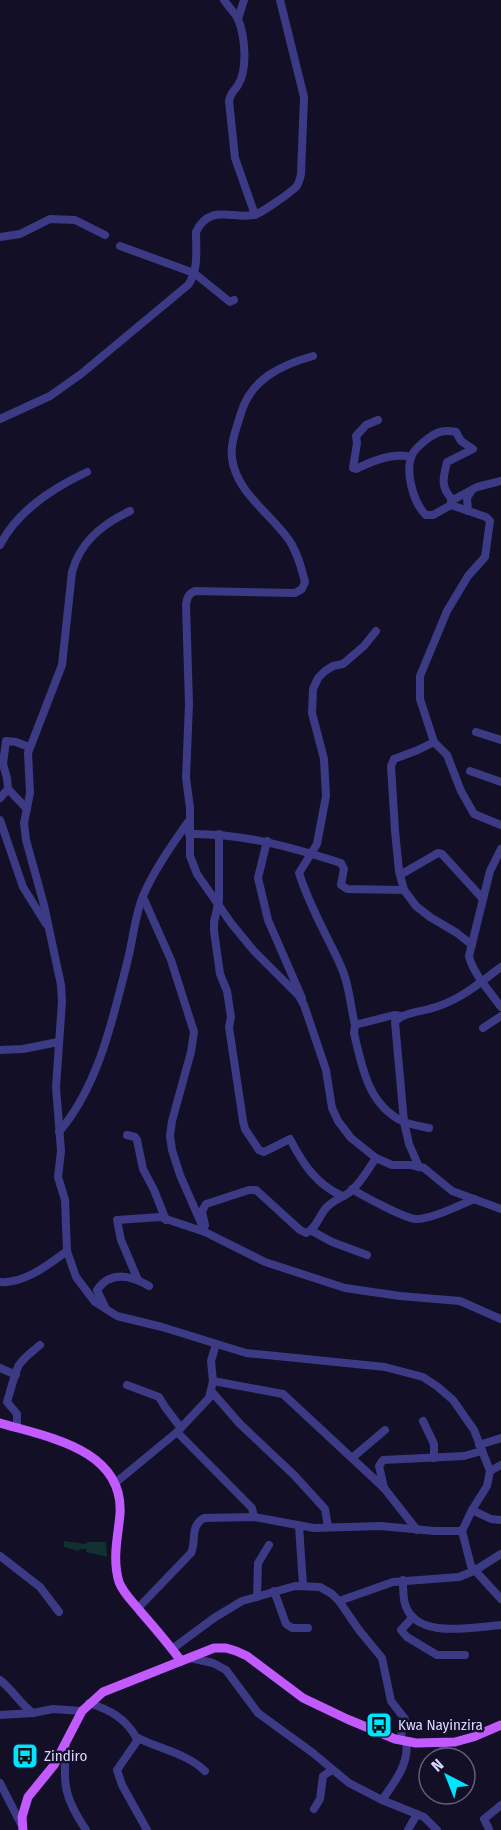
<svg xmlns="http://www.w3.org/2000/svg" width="501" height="1830" viewBox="0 0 501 1830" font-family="'Fira Sans Condensed',sans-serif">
<rect width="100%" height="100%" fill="#130f26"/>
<polygon fill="#12302f" points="64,1541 86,1544 87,1542 106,1542 107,1557 86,1552 86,1549 80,1549 78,1551 64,1547"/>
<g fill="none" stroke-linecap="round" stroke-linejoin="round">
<g stroke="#3d3a85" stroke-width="8">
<path d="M224 0C228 6 235 13 238 19 245 36 248 69 238 85 234 92 231 91 229 101L235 158 255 215"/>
<polyline points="238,19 244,0"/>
<polyline points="0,237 20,234 50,219 75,220 105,235"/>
<polyline points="120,246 194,273 230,302 234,300"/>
<path d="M313 356C281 365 251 379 241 413 237 427 230 443 232 458 236 491 267 511 286 536 296 548 301 566 305 582L302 589 295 593 195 591C188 594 187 598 186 605L189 704 186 778 190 808V856L197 874 231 923 254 951 299 996 304 1005 326 1070 332 1108 338 1121 351 1138 376 1158 392 1165H411L424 1168 452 1191 501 1209"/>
<path d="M0 419 50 396 81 374 188 285C199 270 196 250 196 232 209 204 231 219 254 215 260 214 290 193 296 187 299 183 300 179 301 174L304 97 280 0"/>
<path d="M378 420 366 425 356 436 357 443 353 468 356 469C372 461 393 452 411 457"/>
<path d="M451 505 433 515H426C413 503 404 469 413 453 416 448 421 444 426 440 436 432 444 429 456 432L461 441 473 449 447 462C443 478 440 488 453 500"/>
<path d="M130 511C102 524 80 542 72 572L62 665 28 753 30 793 24 823 26 840 44 905 61 985 62 1001 56 1087 61 1151 58 1177 65 1200 67 1251 76 1277 95 1302 117 1316 162 1327 246 1353 385 1367 423 1377 438 1387 453 1400 474 1430 490 1471 487 1486 472 1510 462 1531 471 1566 501 1599"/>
<polyline points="468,511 467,498 472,490"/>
<path d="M0 545C18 510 53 488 87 472"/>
<polyline points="476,732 501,740"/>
<polyline points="434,742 447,755 461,791 474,814 501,825"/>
<polyline points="470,771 501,782"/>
<polyline points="0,798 8,789"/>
<polyline points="27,809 8,789 7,778 3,764 6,741 16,742 29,747"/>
<polyline points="0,820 23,887 46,924"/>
<path d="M189 834C242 833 291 847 341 863L344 869 341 885 347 889 404 890"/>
<path d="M219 834V900L214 922V931L220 974 227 991 231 1017 229 1027 243 1121 245 1129 259 1150 264 1152 290 1139C303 1164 316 1184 342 1196"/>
<polyline points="267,841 258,878 268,920 302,998"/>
<path d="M501 849 490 871 469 956C472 972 491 993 501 1007"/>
<polyline points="400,875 438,853 442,854 483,899"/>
<polyline points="143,897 171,960 194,1032 191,1052 172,1121 170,1136 172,1150 180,1175 205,1232"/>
<polyline points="472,945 457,933 430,917 416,906 404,890 399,871 395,831 391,766 394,759 418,750 434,742 420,699 420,676 447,611 468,576 485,557 490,521 486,517 451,505 451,501 477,487 501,481"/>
<path d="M402 1016 394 1015 355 1025 354 1033C362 1067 368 1104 402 1121 410 1125 421 1126 429 1128"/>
<path d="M355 1025C350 1004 349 982 339 962 325 932 309 905 299 873L317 844 326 796 324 759 312 713 313 689 318 678 325 671 333 666 343 664 364 646 376 631"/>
<polyline points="483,1028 501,1016"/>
<polyline points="0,1050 23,1049 58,1042"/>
<path d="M59 1132C99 1085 113 1018 128 959 133 939 135 915 143 896 154 870 172 845 188 822"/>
<polyline points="127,1135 135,1137 137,1140 143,1169 154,1190 166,1220"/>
<path d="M419 1167 409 1144 404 1122 395 1022C403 1013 418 1012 429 1009 458 1002 478 984 501 967"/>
<path d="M352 1189C363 1196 406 1219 416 1219 430 1220 461 1205 474 1199"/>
<path d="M205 1225 202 1211 206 1204 249 1190H256L300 1230 306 1233C316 1229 319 1216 326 1208 333 1200 342 1198 350 1192 361 1183 368 1169 376 1158"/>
<polyline points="312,1231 332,1242 367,1255"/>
<polyline points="138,1280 121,1240 117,1220 160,1217 205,1232 265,1262 345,1288 400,1296 460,1301 501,1319"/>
<path d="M0 1282C24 1284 48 1265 67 1251"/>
<path d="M105 1307 97 1290C111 1270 132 1276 149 1286"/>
<polyline points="0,1368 16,1375"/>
<polyline points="213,1381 283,1394 384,1488 417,1530"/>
<polyline points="127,1385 159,1397 165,1407 181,1428"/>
<polyline points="212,1392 240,1424 294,1475 325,1509 328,1527"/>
<polyline points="423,1421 434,1444 434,1458"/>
<path d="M17 1428V1414L7 1402C9 1396 16 1369 19 1365 24 1357 33 1351 40 1345"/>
<polyline points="177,1432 252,1508 254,1517"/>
<polyline points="479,1445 501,1438"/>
<polyline points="352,1458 385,1430"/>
<polyline points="490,1471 501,1465"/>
<polyline points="114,1484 177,1432 209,1398 213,1381 211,1361 216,1344"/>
<polyline points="384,1488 379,1466 383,1460 464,1456 482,1451"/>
<polyline points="472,1510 491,1519 501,1520"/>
<polyline points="299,1526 303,1585"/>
<polyline points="0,1556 40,1587 59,1612"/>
<path d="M403 1580C403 1588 403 1597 405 1604 415 1640 473 1627 501 1625"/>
<polyline points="274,1591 286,1624 292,1628 308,1628"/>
<polyline points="257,1597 258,1563 269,1545"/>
<polyline points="339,1601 393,1582 459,1577 474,1571 501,1554"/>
<path d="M138 1608 191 1553C197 1540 189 1527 204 1518L254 1517 314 1528 380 1526 435 1531H462"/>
<polyline points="413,1617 401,1630 407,1637 437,1655 465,1655"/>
<polyline points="172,1649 214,1618 242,1601 295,1586 320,1587 332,1594 339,1601 359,1630 382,1658 391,1701 405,1719 400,1740"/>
<polyline points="190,1658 213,1663 226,1670 258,1713 313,1753 349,1783 382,1800 424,1817 437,1830"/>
<path d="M0 1680C13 1690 20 1704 33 1713"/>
<path d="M89 1703C110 1710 125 1718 136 1737L137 1741 117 1770 122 1785 147 1830"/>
<polyline points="0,1715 33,1713 53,1709 82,1711"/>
<path d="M136 1737C159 1749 186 1753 205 1771"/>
<path d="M66 1743C64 1784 62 1794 86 1830"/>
<polyline points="441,1743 446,1751 458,1758"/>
<polyline points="0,1783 21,1824"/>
<path d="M382 1800C394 1783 410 1763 406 1741"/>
<polyline points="314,1809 320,1799 323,1776 332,1770"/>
<polyline points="489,1829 484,1819 501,1805"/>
<polyline points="408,1830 417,1814"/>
</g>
<g stroke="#c25bff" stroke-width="9">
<path d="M0 1423C47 1437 124 1449 120 1514 118 1537 112 1558 119 1582 123 1593 133 1602 140 1611 154 1627 168 1643 181 1661"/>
<polyline points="23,1830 22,1817 28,1797 54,1765 82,1711 103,1692 214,1648 226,1648 236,1651 247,1656 303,1698 347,1719 395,1739 416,1743 455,1742 473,1737 501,1725"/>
</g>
</g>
<defs>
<g id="bus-square" transform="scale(1.35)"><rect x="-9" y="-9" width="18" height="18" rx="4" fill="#00e5ff" stroke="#130f26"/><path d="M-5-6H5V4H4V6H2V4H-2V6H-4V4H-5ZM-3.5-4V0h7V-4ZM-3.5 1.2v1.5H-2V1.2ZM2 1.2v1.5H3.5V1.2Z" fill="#111"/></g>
</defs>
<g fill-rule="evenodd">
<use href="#bus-square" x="379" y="1725"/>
<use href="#bus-square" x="25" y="1756"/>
</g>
<g text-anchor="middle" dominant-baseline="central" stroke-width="5" stroke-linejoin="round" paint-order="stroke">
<g font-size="15" fill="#d9d4ff" stroke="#130f26" text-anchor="start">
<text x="398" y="1725">Kwa Nayinzira</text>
<text x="44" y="1756">Zindiro</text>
</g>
</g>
<g transform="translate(447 1776) rotate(318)"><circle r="28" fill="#130f26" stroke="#625e7d" stroke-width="1.5"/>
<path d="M0-4.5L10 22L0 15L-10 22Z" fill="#00e5ff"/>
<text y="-9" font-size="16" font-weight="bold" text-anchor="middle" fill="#d9d4ff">N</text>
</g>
</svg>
